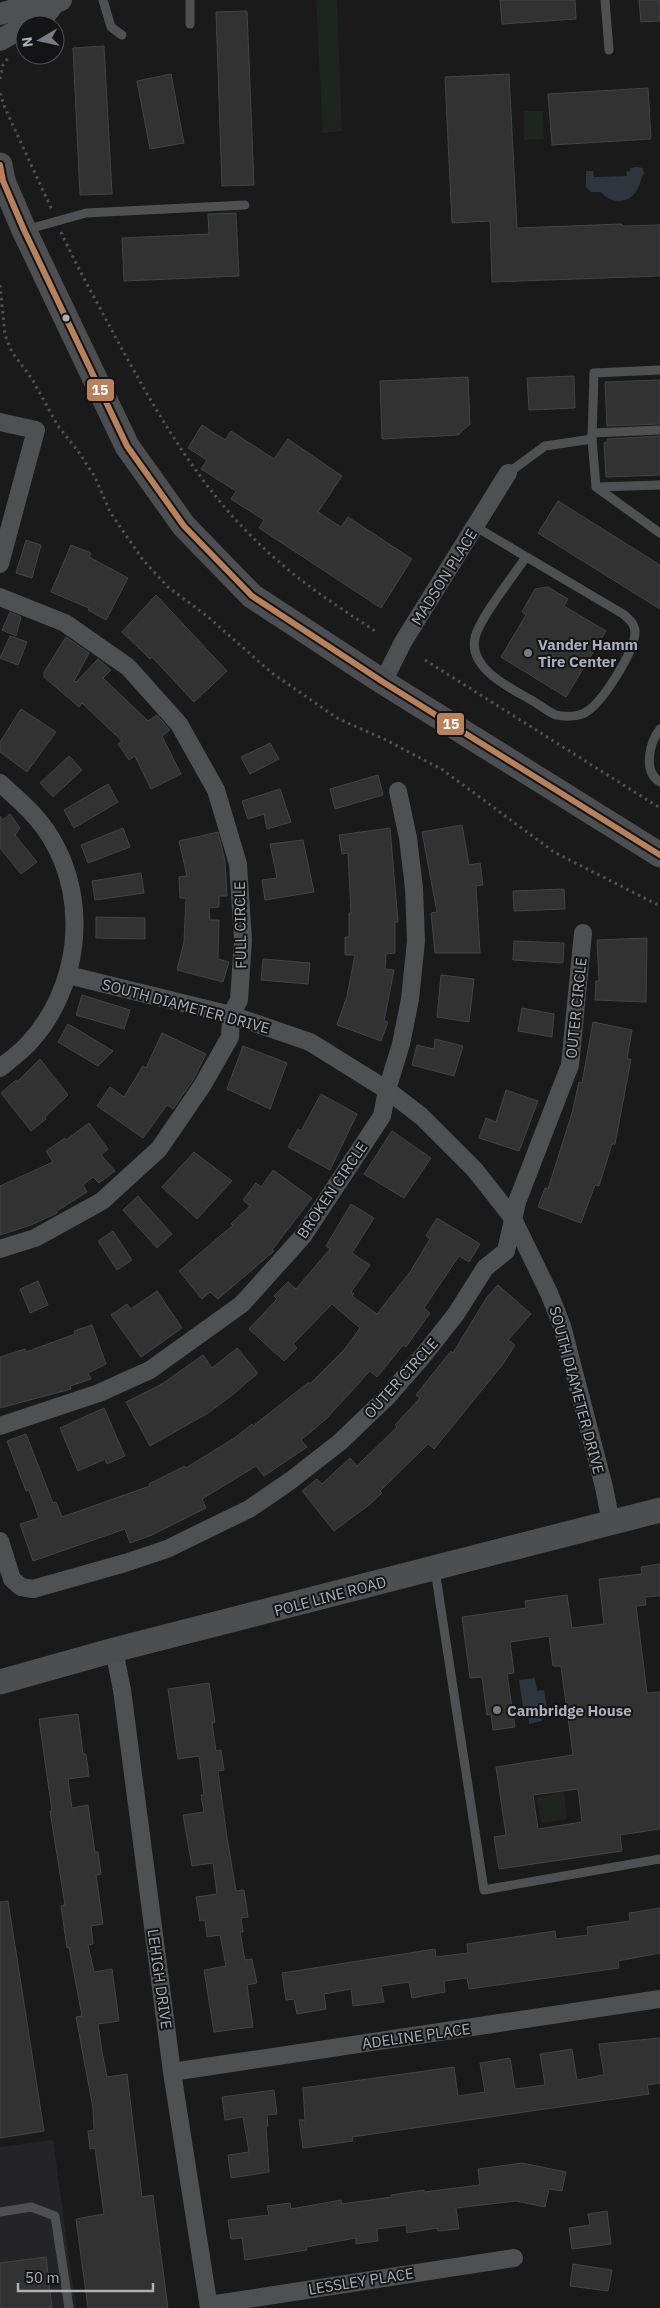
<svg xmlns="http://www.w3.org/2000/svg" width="660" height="2308" viewBox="0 0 660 2308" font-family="'IBM Plex Sans',sans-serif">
<rect width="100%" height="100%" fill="#1a1a1b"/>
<polygon fill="#242427" points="53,2140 76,2308 0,2308 0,2147"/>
<g fill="#1e251f">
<polygon points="316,0 337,0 342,131 323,133"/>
<polygon points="524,111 543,111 544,139 524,140"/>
<polygon points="564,1791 567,1819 541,1823 537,1798"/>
</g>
<g fill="#2d353d">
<path d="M637 167 643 168 644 174C640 179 641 183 638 188 630 204 612 205 601 192H591L586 187V171H593L594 177 627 176 626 172 630 171V168Z"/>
<polygon points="535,1678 537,1691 544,1690 548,1714 541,1715 542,1721 529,1724 528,1714 524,1714 519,1680"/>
</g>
<g fill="#323233" stroke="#434447" fill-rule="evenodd">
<polygon points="500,0 575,0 576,19 502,24"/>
<polygon points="639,0 660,0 660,21 641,22"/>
<polygon points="247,11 254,185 222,186 216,12"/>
<polygon points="104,46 112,194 80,195 73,48"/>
<polygon points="171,74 184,143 150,149 137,81"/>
<polygon points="509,74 517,228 622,224 623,226 660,225 660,276 492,282 490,221 452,223 445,77"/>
<polygon points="648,88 651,139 552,145 548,94"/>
<polygon points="236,213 239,276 124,281 122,238 209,234 208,214"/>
<polygon points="574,376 575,408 529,410 527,378"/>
<polygon points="468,377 470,424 458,435 382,439 380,381"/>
<polygon points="660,380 660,424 607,426 605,382"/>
<polygon points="202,425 225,440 231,431 274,459 288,439 342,476 318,512 341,527 348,517 412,559 381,608 259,528 264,520 231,499 236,491 201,469 207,460 188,448"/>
<polygon points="660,436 660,475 606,477 604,443 607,442 607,439"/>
<polygon points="558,501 660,565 660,609 538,533"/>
<polygon points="26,540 41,545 32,578 16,573"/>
<polygon points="71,545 91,553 89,557 128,578 106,620 88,610 89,608 51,592"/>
<polygon points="548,587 568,599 564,606 606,631 566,697 501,657 526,615 522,612 535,589"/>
<polygon points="156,595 227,671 194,702 152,657 150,659 122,632"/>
<polygon points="10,612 21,617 16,636 2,630"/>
<polygon points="10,636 27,642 18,665 0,658"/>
<polygon points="66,637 89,653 74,681 76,682 98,659 111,670 103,678 148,721 157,715 170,730 162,736 181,774 151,789 135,756 129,760 118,744 122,741 82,703 79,707 44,677 44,672"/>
<polygon points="21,709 56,732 27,772 0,752 0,742"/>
<polygon points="270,743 279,759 250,774 241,757"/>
<polygon points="69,756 82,770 53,797 40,783"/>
<polygon points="378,775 383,795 335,809 330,789"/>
<polygon points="108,784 118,802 74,828 64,810"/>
<polygon points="280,789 291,822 267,829 264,814 248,819 242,801"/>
<polygon points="10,814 20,828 15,835 37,862 21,874 0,848 0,816 3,820"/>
<polygon points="462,825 469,865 480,863 483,885 476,886 480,953 435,953 431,913 437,912 422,832"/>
<polygon points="123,828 130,847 88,863 81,845"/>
<polygon points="390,828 398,922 395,922 395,953 386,954 385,969 394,970 384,1021 388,1022 381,1041 337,1025 347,996 355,955 345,955 345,937 349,937 349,913 351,913 348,853 342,854 339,835"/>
<polygon points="218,832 225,861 227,896 219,896 219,907 209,908 210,920 219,920 218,959 229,962 223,982 177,970 184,942 186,898 180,898 179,877 187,876 179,841"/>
<polygon points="303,840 314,892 265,900 262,880 277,878 270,844"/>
<polygon points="141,873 144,893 95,900 92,881"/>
<polygon points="564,889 565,909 514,911 513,891"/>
<polygon points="96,917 145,918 145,939 96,938"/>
<polygon points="647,938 646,1002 595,1000 596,981 599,981 597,940"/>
<polygon points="514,941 564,943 563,963 513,960"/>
<polygon points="263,959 310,963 308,984 261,980"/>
<polygon points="441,975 474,979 469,1022 437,1017"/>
<polygon points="82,995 130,1010 124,1029 76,1015"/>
<polygon points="522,1008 554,1014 552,1037 518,1031"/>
<polygon points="593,1022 632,1030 627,1059 631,1059 615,1144 612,1144 599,1186 595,1185 581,1223 538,1207 545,1188 548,1189 572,1113 579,1082 582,1083"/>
<polygon points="68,1024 80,1031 113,1051 98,1066 58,1042"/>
<polygon points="162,1033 206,1054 193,1080 173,1109 167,1105 143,1138 97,1106 110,1087 124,1097 143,1066 146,1068"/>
<polygon points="435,1039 463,1046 454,1076 412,1065 417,1045 434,1049"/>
<polygon points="243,1046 287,1063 270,1109 227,1089"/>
<polygon points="40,1059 68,1095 45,1117 46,1119 31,1131 1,1093 16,1080 17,1082"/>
<polygon points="506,1090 538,1101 519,1151 479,1138 486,1118 496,1122"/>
<polygon points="321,1094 357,1114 330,1170 288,1147 298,1129 301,1131"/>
<polygon points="89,1123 108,1149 101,1155 115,1171 99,1183 93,1177 83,1185 87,1192 57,1211 57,1213 31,1225 0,1235 0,1186 53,1162 46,1151 65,1138 66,1140"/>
<polygon points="392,1131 431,1158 404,1198 364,1174"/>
<polygon points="194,1152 232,1181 197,1219 162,1187"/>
<polygon points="273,1170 312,1198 272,1250 274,1251 218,1299 210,1292 202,1299 179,1271 233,1225 231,1224 250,1206 243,1200 256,1183 261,1187"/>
<polygon points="138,1196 172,1234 157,1248 123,1210"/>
<polygon points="351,1204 374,1218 352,1253 370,1265 351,1292 354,1294 352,1296 377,1314 410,1272 430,1239 426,1236 437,1218 480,1244 469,1262 459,1256 424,1308 430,1313 406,1347 403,1345 377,1377 370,1371 326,1419 301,1440 307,1447 264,1476 256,1466 202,1499 206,1508 152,1535 130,1543 125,1529 33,1561 20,1524 39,1518 29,1490 26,1491 7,1441 26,1434 53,1503 56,1502 62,1517 150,1486 149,1484 185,1466 186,1468 236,1437 252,1424 253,1426 309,1382 310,1384 344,1350 360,1328 332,1304 293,1344 297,1348 284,1361 249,1329 277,1299 274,1296 288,1282 296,1289 330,1249 326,1246"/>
<polygon points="113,1231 132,1260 117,1270 98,1241"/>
<polygon points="38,1281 48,1305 30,1313 20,1289"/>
<polygon points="498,1285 531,1314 508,1340 515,1345 503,1364 434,1449 428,1444 380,1491 382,1493 369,1505 334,1531 302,1491 317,1479 322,1484 350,1458 357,1466 397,1427 395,1425 420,1398 416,1395 451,1351 453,1353 487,1297"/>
<polygon points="157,1291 182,1328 141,1357 111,1315 127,1304 131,1309"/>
<polygon points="92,1325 106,1364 88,1373 91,1379 70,1386 71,1389 0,1408 0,1357 25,1349 26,1352 75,1334 74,1331"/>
<polygon points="237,1348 258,1373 231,1396 208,1413 150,1446 126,1402 162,1384 203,1355 212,1368"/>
<polygon points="104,1408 125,1456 107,1464 105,1459 78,1471 60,1428"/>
<path d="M660 1564V1596L645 1597 646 1605 636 1606 647 1693 660 1692V1829L620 1835 622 1851 499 1869 494 1837 506 1835 496 1767 573 1755 561 1666H553L549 1636 510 1642 514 1673 507 1674 515 1727 493 1730 491 1714 487 1715 482 1677 470 1678 462 1617 526 1608 525 1601 567 1595 572 1628 604 1624 599 1579 642 1574 641 1567ZM578 1789 582 1822 538 1829 533 1795Z"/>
<polygon points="209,1683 215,1722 212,1723 216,1751 221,1750 224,1770 218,1771 227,1838 236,1891 244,1890 248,1917 241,1918 243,1932 240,1932 245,1960 252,1959 257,1983 247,1985 253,2027 214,2032 204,1970 226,1966 220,1935 207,1937 205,1920 200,1921 196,1897 217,1894 213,1863 192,1866 183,1815 204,1812 201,1795 204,1795 199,1756 178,1759 168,1689"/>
<polygon points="78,1714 83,1754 86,1754 89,1776 68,1779 72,1808 88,1805 95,1852 98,1852 101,1874 96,1875 103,1924 91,1926 93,1944 88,1945 94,1972 112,1969 119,2021 98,2024 102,2052 107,2077 127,2074 142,2197 153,2195 168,2308 88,2308 76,2219 104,2214 95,2148 90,2149 88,2131 94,2130 93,2108 76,2017 82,2016 69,1947 67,1948 61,1906 65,1905 50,1811 52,1811 39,1719"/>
<polygon points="8,1901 44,2131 0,2138 0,1902"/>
<polygon points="660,1908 660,1953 618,1961 619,1968 469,1989 467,1978 444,1981 445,1992 412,1998 409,1982 381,1986 384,2002 353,2006 351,1989 324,1994 326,2009 297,2014 294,1999 286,2000 282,1973 435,1949 436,1957 468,1953 467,1944 555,1931 556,1939 588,1935 587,1927 630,1921 629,1913"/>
<polygon points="660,2038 660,2083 647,2085 649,2094 352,2137 353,2141 303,2148 299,2120 305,2120 303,2088 454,2067 458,2096 485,2092 480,2063 510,2058 515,2089 545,2085 540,2054 572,2049 577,2080 604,2075 599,2044"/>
<polygon points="274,2090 277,2114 267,2115 268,2126 266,2126 269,2172 231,2178 228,2155 249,2152 243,2117 225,2120 222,2097"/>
<polygon points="522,2163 566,2172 562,2191 549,2189 545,2207 516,2201 456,2208 459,2229 438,2231 437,2228 407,2233 406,2225 377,2229 378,2241 356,2244 356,2238 306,2247 307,2250 245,2260 242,2238 231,2239 228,2220 269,2215 267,2206 290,2203 291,2209 341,2200 342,2204 392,2197 391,2195 424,2190 424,2192 480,2185 478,2169"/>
<polygon points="607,2211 611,2244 572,2249 569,2228 590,2225 588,2214"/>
<polygon points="46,2257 52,2308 0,2308 0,2263"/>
<polygon points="573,2264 612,2270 608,2291 570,2286"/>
</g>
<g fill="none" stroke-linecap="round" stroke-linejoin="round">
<g stroke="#505155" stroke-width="3" stroke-dasharray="2.5 4" stroke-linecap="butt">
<polyline points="0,79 3,65 8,58"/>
<polyline points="0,93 5,108 52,210"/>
<path d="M61 232C78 269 98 304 117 340 162 422 205 498 277 560 307 587 342 609 375 631"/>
<polyline points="0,285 5,335 12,352 32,379 58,426 78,451 95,477 110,512 143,560 168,587 207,616 272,673 337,718 386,740 443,770 554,852 660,906"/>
<polyline points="425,660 660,808"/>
</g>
<g stroke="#4e5054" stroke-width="9">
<polyline points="103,0 111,27 122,35"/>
<polyline points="190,0 190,24"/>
<polyline points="605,0 609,50"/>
<polyline points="25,230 86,213 245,205"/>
<polyline points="660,370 594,373 592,439 596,487 660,533"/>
<polyline points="592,433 660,430"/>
<polyline points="508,473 545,446 592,439"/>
<polyline points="596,487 660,485"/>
<path d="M476 527 623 614C629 619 635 624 635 632 635 651 602 703 586 712 579 717 564 717 556 715 548 712 540 705 533 701 512 689 468 669 475 638 479 619 514 575 526 557"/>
<path d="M660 729C650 742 642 771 660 782"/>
<polyline points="435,1570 484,1890 660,1859"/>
<polyline points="0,2212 31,2207 55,2216 69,2308"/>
</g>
<g stroke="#4e5054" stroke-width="18">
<polyline points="0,422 36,430 0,564"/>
<polyline points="0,597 65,623 128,667 179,724 216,790 238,864 243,940 239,1000 231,1015 230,1037 202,1086 159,1149 102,1201 35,1238 0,1249"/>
<polyline points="383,682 403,642 508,473"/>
<path d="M0 783C19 800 38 816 51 838 90 902 79 989 29 1043 21 1052 10 1060 0 1068"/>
<polyline points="68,975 231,1015 310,1042 387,1090 421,1116 475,1170 512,1217 549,1293 562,1326 604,1487 611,1523"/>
<polyline points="0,1426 99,1393 150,1370 242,1304 303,1236 382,1116 387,1090 401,1044 410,999 416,941 414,888 408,838 398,791"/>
<polyline points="0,1541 12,1579 21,1587 33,1589 125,1563 167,1549 249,1509 290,1481 340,1442 387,1397 422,1357 456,1314 485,1268 506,1251 517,1202 570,1065 583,933"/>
<polyline points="114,1650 122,1690 172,2072 209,2308"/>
<polyline points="172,2072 660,1999"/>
<polyline points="209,2305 514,2258"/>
</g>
<g stroke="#4e5054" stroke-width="22">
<polyline points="0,14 38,3 54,3 61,0"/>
<polyline points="26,25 45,15 54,3"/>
<polyline points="0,40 25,26"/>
</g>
<g stroke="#4d4e52" stroke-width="25">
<polyline points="0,165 3,181 24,230 127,446 184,526 252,596 383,682 660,855"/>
<polyline points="0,1682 114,1650 660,1510"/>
</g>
<g stroke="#141417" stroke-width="10">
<polyline id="bus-1" points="0,165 3,181 24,230 127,446 184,526 252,596 383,682 660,855"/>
</g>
<use href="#bus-1" stroke="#b6815c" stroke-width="6"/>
</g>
<circle fill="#acb0bb" stroke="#141417" stroke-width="2" cx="66" cy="318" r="4.5"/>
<g fill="#797c83" stroke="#141417" stroke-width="2">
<circle cx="528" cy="653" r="5"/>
<circle cx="497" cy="1710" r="5"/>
</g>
<g text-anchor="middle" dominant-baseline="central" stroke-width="4" stroke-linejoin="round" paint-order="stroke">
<g font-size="15" fill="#acb0bb" stroke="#141417">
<text transform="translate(444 577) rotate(-58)">MADSON PLACE</text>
<text transform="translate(240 925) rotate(-91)">FULL CIRCLE</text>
<text transform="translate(186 1006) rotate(15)">SOUTH DIAMETER DRIVE</text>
<text transform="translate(576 1008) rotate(-84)">OUTER CIRCLE</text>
<text transform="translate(332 1190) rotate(-56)">BROKEN CIRCLE</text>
<text transform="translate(401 1378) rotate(-48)">OUTER CIRCLE</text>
<text transform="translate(577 1390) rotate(75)">SOUTH DIAMETER DRIVE</text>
<text transform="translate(330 1596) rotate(-15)">POLE LINE ROAD</text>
<text transform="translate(160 1979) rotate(82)">LEHIGH DRIVE</text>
<text transform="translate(416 2036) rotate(-8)">ADELINE PLACE</text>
<text transform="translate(361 2281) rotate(-9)">LESSLEY PLACE</text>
</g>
<g font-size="15" font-weight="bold" fill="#acb0bb" stroke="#141417" text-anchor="start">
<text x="538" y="644">Vander Hamm<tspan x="538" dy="17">Tire Center</tspan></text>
<text x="507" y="1710">Cambridge House</text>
</g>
</g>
<g stroke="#141417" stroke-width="2">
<rect x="86" y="378" width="29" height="24" rx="5" fill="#b6815c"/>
<rect x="436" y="712" width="29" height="24" rx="5" fill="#b6815c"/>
</g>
<g font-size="14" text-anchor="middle" font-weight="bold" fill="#fff">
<text x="100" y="395">15</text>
<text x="451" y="729">15</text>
</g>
<g transform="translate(40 40) rotate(261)"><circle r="24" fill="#141417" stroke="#515259"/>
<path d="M0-4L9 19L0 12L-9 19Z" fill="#797c83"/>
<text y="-8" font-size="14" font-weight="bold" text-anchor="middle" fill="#acb0bb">N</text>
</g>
<path d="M18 2283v8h135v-8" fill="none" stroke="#acb0bb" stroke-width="2.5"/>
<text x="25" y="2283" font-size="15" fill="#acb0bb" stroke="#141417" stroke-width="4" paint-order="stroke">50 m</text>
</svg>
